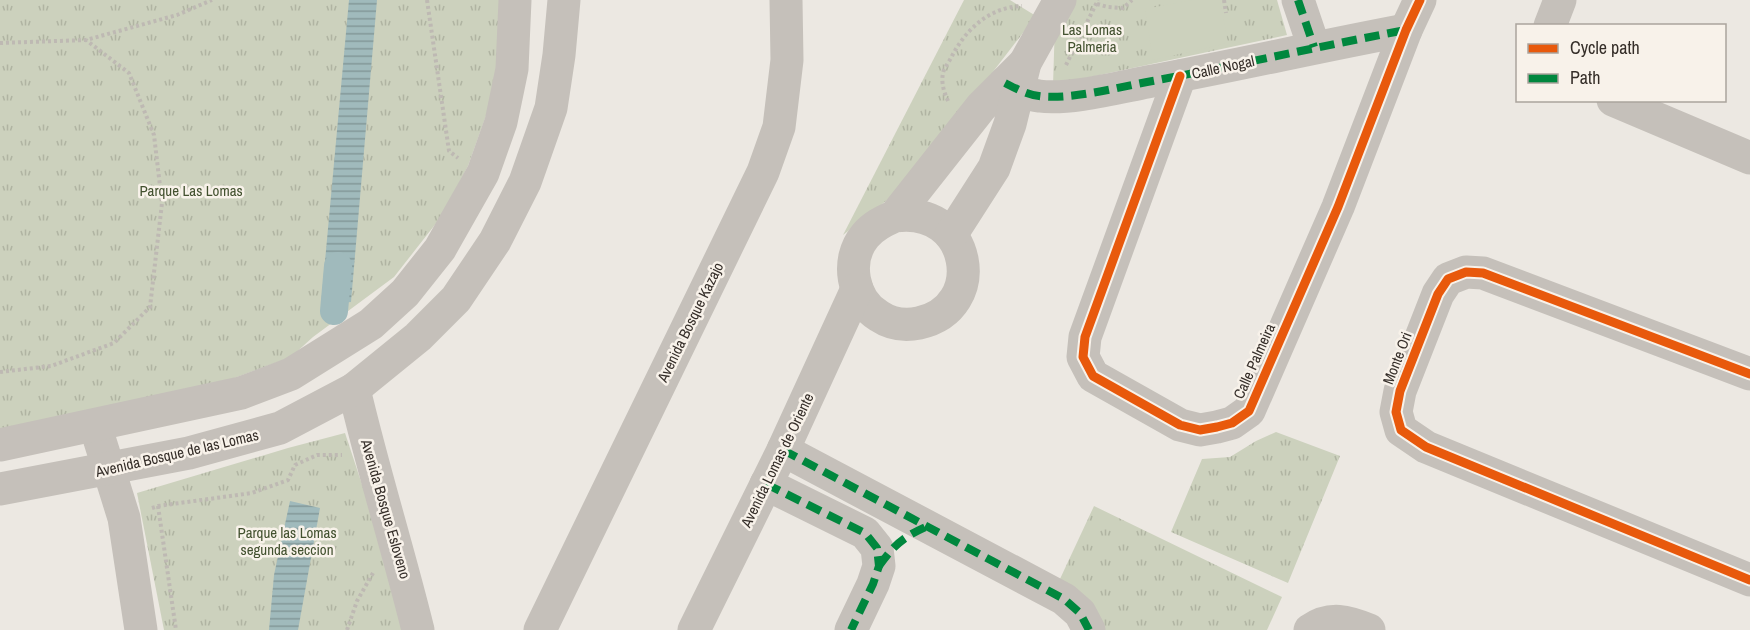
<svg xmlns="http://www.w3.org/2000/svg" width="1750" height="630" viewBox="0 0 1750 630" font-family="'Archivo Narrow',sans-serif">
<defs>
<pattern id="park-tufts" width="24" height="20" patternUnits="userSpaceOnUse" patternTransform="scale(1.5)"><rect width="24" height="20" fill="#ccd1bd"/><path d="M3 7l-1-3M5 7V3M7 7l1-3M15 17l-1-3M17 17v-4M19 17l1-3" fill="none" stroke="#b0b4a2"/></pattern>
<pattern id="water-rules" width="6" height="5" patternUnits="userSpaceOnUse" patternTransform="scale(1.5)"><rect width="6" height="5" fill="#a0babc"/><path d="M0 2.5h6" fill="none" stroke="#839899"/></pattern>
</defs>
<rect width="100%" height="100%" fill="#ece8e2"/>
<g fill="url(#park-tufts)">
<polygon points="0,0 505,0 506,28 488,110 468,166 441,217 394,277 313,337 291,357 218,384 0,434"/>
<polygon points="964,0 1010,0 1036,16 918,169 900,190 843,235"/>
<polygon points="1066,0 1277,0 1287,35 1053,85 1055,21"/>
<polygon points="1276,432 1340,456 1288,583 1171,532 1202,459 1230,457 1256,441"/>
<polygon points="345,433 385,554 402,630 164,630 137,493 288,448"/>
<polygon points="1094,506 1282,597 1267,630 1102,630 1060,579"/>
</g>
<polygon fill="#ccd1bd" points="1192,0 1220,0 1228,43 1153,60 1145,9"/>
<g fill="url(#water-rules)">
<polygon points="349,0 377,0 351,302 321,305"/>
<polygon points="290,501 320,508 298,630 269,630 274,575"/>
</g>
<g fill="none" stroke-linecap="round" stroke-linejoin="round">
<polyline stroke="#a0babc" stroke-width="28" points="334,311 338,266"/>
<g stroke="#beb9b3" stroke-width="4" stroke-dasharray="3 3" stroke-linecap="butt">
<polyline points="427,0 449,151 458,158"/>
<polyline points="1224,0 1226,13"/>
<polyline points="1097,4 1108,7 1123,8 1132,0"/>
<polyline points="0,43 86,40 177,15 212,0"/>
<polyline points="1066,65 1098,0"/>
<path d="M948 101C944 92 941 83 943 73 944 68 949 62 952 56 966 29 990 7 1022 6"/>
<polyline points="0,372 51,366 114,343 150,307 162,203 154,135 129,73 86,40"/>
<polyline points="158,506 176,630"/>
<polyline points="152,508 158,506 252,493 288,480 295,465 317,455 342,455"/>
<polyline points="347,630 357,601 373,573"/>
</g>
<g stroke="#c5c0ba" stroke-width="33">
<polyline points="1298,0 1314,47"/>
<polyline points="1550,26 1560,0"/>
<polyline points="1180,76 1085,337 1083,357 1093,376 1180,425 1200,430 1217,427 1232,423 1249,411 1338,207 1406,30 1420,0"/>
<path d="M1005 83C1015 88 1027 95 1039 96 1069 100 1116 88 1147 82 1234 66 1320 46 1406 30"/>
<polyline points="1613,100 1750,158"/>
<path d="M895 216C972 205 989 308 919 323 905 326 891 324 879 316 852 300 845 260 865 236 873 226 884 221 895 216L981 107 1025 63"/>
<polyline points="951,235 994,168 1010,124 1025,63 1060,0"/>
<polyline points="1750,374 1483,273 1466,272 1448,279 1438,294 1400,391 1396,412 1401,430 1426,447 1750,580"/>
<path d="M354 389C373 470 398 549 418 630"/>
<polyline points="95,425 124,518 141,630"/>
<polyline points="783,450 1064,599 1080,613 1089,630"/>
<polyline points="766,484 865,533 877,548 879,566 873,584 851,630"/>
<polyline points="540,630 763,172 779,127 787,60 786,0"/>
<polyline points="694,630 783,450 857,289"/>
<path d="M1310 630C1330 616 1348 621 1369 630"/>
</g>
<g stroke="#c5c0ba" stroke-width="33">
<polyline points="0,445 241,393 291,374 371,324 405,293 440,249 483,173 501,122 512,69 515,0"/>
<polyline points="0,489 189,453 280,428 354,389 418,337 456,299 495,241 525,182 551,108 559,55 564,0"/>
</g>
<g stroke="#00873e" stroke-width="8" stroke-dasharray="15 8" stroke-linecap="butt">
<polyline points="1298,0 1314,47"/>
<path d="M1005 83C1015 88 1027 95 1039 96 1069 100 1116 88 1147 82 1234 66 1320 46 1406 30"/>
<polyline points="783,450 1064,599 1080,613 1089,630"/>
<polyline points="766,484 865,533 877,548 879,566 873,584 851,630"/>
<path d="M879 566C895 544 903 537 928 526"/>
</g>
<g stroke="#f8f2ea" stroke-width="13">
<g id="cycleway">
<polyline points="1180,76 1085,337 1083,357 1093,376 1180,425 1200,430 1217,427 1232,423 1249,411 1338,207 1406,30 1420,0"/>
<polyline points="1750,374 1483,273 1466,272 1448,279 1438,294 1400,391 1396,412 1401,430 1426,447 1750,580"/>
</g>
</g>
<use href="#cycleway" stroke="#e8590c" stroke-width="9"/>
</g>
<g text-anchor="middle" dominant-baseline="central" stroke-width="5" stroke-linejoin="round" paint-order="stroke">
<g font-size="15" fill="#42512f" stroke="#f8f2ea">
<text x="1092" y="29">Las Lomas<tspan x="1092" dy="17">Palmeria</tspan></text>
<text x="191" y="190">Parque Las Lomas</text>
<text x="287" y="532">Parque las Lomas<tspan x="287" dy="17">segunda seccion</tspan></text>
</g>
<g font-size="15" fill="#352e29" stroke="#f8f2ea">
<text transform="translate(1223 67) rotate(-12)">Calle Nogal</text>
<text transform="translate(690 322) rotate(-64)">Avenida Bosque Kazajo</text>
<text transform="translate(1397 358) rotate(-69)">Monte Ori</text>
<text transform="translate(1254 361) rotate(-66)">Calle Palmeira</text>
<text transform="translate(177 453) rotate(-13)">Avenida Bosque de las Lomas</text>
<text transform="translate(777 460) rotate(-64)">Avenida Lomas de Oriente</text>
<text transform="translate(386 509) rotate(74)">Avenida Bosque Esloveno</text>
</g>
</g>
<rect x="1516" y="24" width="210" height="78" fill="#f8f2ea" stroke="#aaa49d" stroke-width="1.5"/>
<rect x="1528" y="44" width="30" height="9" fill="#e8590c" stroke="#aaa49d" stroke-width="1.5"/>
<text x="1570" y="54" font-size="18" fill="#352e29">Cycle path</text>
<rect x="1528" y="74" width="30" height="9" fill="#00873e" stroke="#aaa49d" stroke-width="1.5"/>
<text x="1570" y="84" font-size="18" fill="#352e29">Path</text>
</svg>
